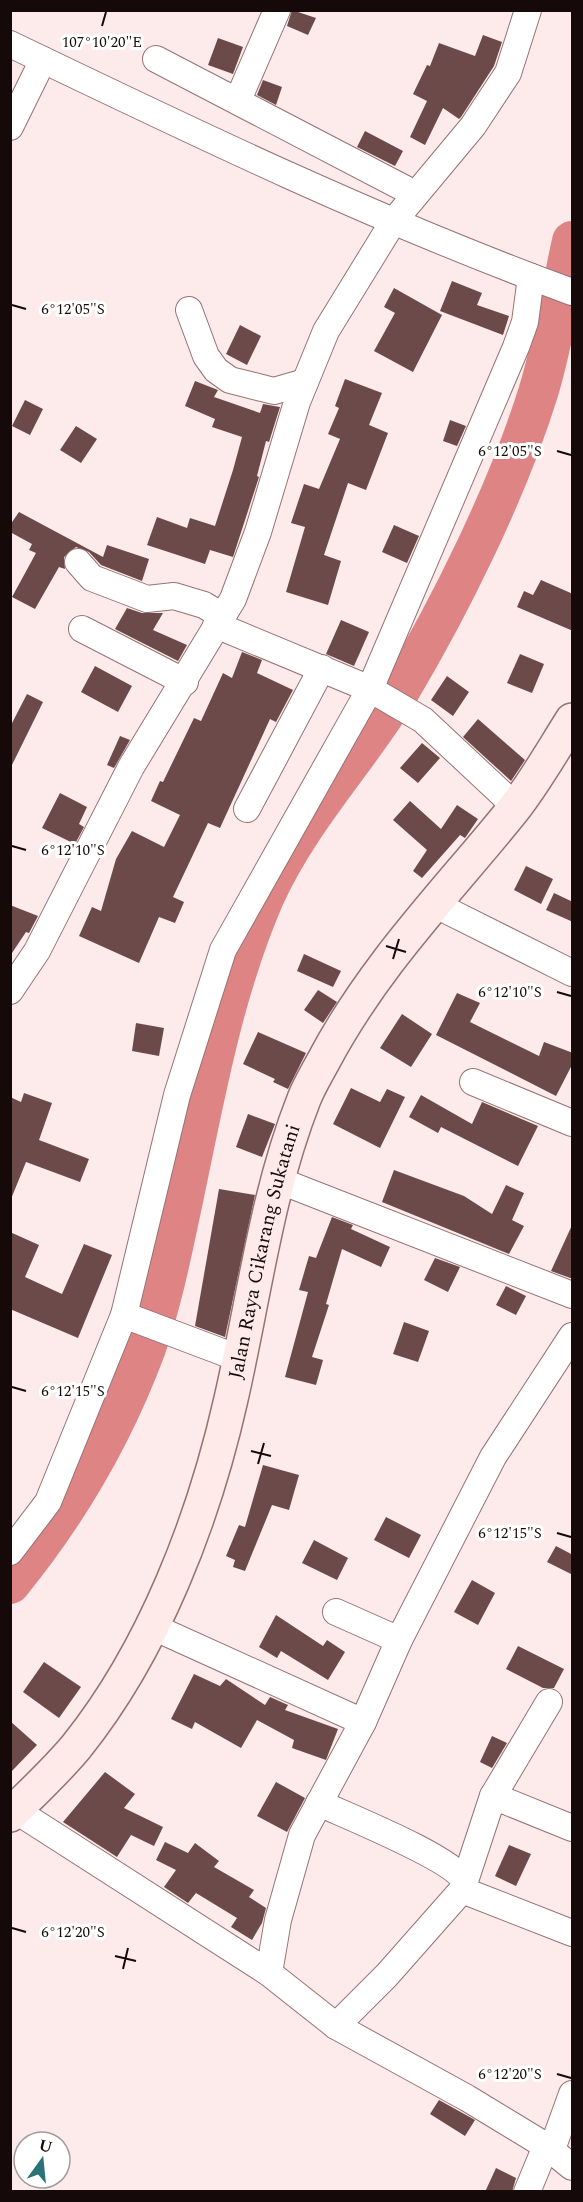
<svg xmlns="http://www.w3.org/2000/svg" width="583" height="2202" viewBox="0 0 583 2202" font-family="Spectral,serif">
<rect width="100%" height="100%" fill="#fcebea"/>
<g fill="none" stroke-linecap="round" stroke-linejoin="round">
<path stroke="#de8485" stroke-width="40" d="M10 1584C68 1513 114 1434 146 1348 162 1302 172 1252 182 1205 204 1101 222 995 264 898 298 822 355 763 398 694 451 605 507 492 538 393 553 344 561 291 572 241"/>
</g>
<g fill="#6d4a4a">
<polygon points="292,10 316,18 308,35 287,26"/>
<polygon points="483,35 502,42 494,66 461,117 459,119 443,108 425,145 410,137 427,101 413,94 427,65 430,66 439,43 475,56"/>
<polygon points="218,38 243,47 233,74 208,65"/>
<polygon points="263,80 282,87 276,105 257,95"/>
<polygon points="365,131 403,151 395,166 357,147"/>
<polygon points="452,281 482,293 477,305 509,316 503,335 440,311"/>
<polygon points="394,288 442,315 413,372 374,351 395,313 384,307"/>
<polygon points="240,325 261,336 247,365 226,354"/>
<polygon points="345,379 382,393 369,425 388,433 366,490 348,483 324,555 341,561 328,605 286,592 305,527 291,523 304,484 319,489 340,439 328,434 339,408 335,406"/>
<polygon points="195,381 218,390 214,397 260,413 263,404 280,407 269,442 266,441 257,476 259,477 233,557 210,550 205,564 147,545 157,517 187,528 190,518 215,526 233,470 242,437 212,427 215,419 185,406"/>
<polygon points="25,400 43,409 30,435 12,426"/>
<polygon points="450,420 466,426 457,446 443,441"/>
<polygon points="76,426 97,439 81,463 60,450"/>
<polygon points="19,512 103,557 107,545 149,559 142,581 101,565 89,552 76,547 64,557 65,569 59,567 35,609 12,597 36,553 29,550 32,544 10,532 10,525"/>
<polygon points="394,525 419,536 407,563 382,552"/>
<polygon points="541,580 573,594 573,631 517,607 524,591 533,595"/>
<polygon points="127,608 142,613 163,613 153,630 187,645 178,661 115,629"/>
<polygon points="341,620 369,632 354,666 326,654"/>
<polygon points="242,652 262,660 257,673 293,690 276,722 270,719 220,828 208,823 173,897 184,902 175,923 159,917 139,963 79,936 92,907 101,911 116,859 132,831 164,847 180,815 151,801 160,781 163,782 194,718 201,721 223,673 232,678"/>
<polygon points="520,654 544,664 532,693 507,683"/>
<polygon points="95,666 132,686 118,712 81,692"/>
<polygon points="447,676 469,692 453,716 431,700"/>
<polygon points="27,694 43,702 10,769 10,727"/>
<polygon points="478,719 525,760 511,781 463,737"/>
<polygon points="120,736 130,740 114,768 107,765"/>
<polygon points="422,743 440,758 418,783 400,768"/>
<polygon points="60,793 87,807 79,824 84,827 75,844 42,828"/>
<polygon points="410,801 441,829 457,805 478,819 465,838 460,835 422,878 413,871 427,850 393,820"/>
<polygon points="526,866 553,879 541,904 514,890"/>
<polygon points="554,893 573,902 573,922 546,910"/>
<polygon points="10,905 38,916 29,933 26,932 10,956"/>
<polygon points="304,954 341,971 333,987 297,971"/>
<polygon points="318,990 337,1002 323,1023 304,1010"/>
<polygon points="457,993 480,1003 470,1022 539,1056 544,1042 573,1053 573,1063 556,1096 436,1035"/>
<polygon points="402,1014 432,1034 411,1067 380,1048"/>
<polygon points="136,1023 164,1028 159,1056 132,1051"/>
<polygon points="258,1032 306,1053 288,1089 273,1082 275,1079 243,1064"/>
<polygon points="351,1088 380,1102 387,1089 405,1097 380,1148 333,1124"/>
<polygon points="24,1093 52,1103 39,1140 89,1159 80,1182 26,1162 11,1199 10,1097 21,1102"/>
<polygon points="421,1095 472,1124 482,1102 538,1126 518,1166 441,1127 438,1133 409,1117"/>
<polygon points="248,1114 275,1124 262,1157 236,1147"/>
<polygon points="394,1170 464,1196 492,1214 506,1185 524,1193 512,1220 524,1226 509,1254 382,1202"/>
<polygon points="219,1189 255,1195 225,1337 195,1326"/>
<polygon points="332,1217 353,1225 351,1229 390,1247 381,1267 342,1249 326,1304 329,1305 312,1357 323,1360 316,1385 285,1377 308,1292 299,1290 309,1256 316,1258"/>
<polygon points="573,1223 573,1279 551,1271"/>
<polygon points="10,1232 39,1245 25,1277 62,1294 84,1244 112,1255 78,1338 10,1309"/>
<polygon points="435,1258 460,1267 448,1292 424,1280"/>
<polygon points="506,1286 526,1296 516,1315 496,1305"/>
<polygon points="404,1322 429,1331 418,1362 393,1354"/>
<polygon points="263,1465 299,1475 289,1510 272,1505 245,1571 233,1567 235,1560 226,1556 239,1525 245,1527"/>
<polygon points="386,1517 421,1535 409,1558 374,1540"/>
<polygon points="314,1540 348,1558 337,1580 302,1563"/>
<polygon points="556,1546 573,1555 573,1575 547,1562"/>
<polygon points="472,1580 495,1593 478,1625 454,1612"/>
<polygon points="276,1615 323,1646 327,1640 345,1652 328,1680 281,1651 277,1658 259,1647"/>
<polygon points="518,1646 564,1669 554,1688 543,1688 506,1669"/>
<polygon points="44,1662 81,1687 59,1718 23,1692"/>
<polygon points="194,1674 220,1686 226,1679 265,1705 270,1697 288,1705 285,1710 338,1729 326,1760 292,1748 294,1740 257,1720 241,1748 195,1722 192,1729 171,1719"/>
<polygon points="10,1721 37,1745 10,1773"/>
<polygon points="492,1736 507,1743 492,1768 480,1762"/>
<polygon points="105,1772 135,1794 124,1808 163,1827 154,1846 131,1835 117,1857 63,1822"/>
<polygon points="276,1782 305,1798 287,1832 257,1816"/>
<polygon points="165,1842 188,1853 195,1843 219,1861 214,1867 254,1890 249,1897 266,1908 262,1923 252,1940 231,1927 237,1918 196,1893 188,1903 164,1887 176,1870 156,1860"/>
<polygon points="509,1845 531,1854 516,1886 495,1876"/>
<polygon points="439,2100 475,2120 465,2136 430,2114"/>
<polygon points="496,2168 516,2178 512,2192 485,2192"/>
</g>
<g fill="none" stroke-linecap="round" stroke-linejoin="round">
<g stroke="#987272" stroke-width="28">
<g id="minor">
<path d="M10 44C195 133 380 222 572 292"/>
<polyline points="156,59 415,194"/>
<polyline points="238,100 277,10"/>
<polyline points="10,127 43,60"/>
<polyline points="189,310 206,356 216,370 230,380 274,391 305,382"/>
<polyline points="78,562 92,578 147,599 174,596 204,605 222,616"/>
<polyline points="216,625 370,689 423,720 516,807"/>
<polyline points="82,629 185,682"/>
<polyline points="247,809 322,668"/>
<polyline points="434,904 572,973"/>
<polyline points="10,991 37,951 131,767 233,599 258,532 297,402 326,331 393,222 473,126 508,73 528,10"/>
<polyline points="473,1082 572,1123"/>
<polyline points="278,1180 572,1295"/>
<polyline points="124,1315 238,1358"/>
<polyline points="10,1552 48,1502 124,1315 177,1095 223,950 370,689 516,347 525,322 531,277"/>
<polyline points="336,1612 399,1640"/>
<polyline points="151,1626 363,1722"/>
<polyline points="493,1796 572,1828"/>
<path d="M319 1803C347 1816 455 1859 465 1882"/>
<polyline points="15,1810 269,1973 336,2026 467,2098 546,2146 572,2167"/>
<polyline points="462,1890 572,1933"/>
<polyline points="269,1973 278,1920 302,1835 363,1722 399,1640 493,1457 572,1336"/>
<polyline points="336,2026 387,1975 462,1890 493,1796 549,1702"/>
<polyline points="551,2152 572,2094"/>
<polyline points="527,2192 546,2146"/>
</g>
</g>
<g stroke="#987272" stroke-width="36">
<g id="secondary">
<path id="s1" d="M10 1815C32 1793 56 1771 76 1747 154 1650 204 1519 231 1399 254 1299 266 1195 304 1099 309 1086 317 1073 324 1060 375 964 446 893 513 810 535 782 553 750 572 720"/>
</g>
</g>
<use href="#minor" stroke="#fff" stroke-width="26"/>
<use href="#secondary" stroke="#fdeae9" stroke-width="33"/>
</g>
<path fill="none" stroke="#160909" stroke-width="2" d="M102 26 106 12M12 305 26 309M557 451 571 455M12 846 26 850M386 946 406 952M393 959 399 939M557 992 571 996M12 1387 26 1391M251 1451 271 1456M258 1464 264 1443M557 1533 571 1537M12 1928 26 1932M115 1956 136 1961M123 1969 128 1948M557 2074 571 2078"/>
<g text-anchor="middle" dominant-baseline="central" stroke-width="6" stroke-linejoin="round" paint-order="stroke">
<g font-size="20" fill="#160909" stroke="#fff">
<text stroke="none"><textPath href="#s1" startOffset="630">Jalan Raya Cikarang Sukatani</textPath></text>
</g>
</g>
<g font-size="15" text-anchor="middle" fill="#160909" stroke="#fff" stroke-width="6" stroke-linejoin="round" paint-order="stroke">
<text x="102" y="47">107°10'20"E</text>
<text x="73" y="314">6°12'05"S</text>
<text x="510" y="456">6°12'05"S</text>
<text x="73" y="855">6°12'10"S</text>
<text x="510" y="997">6°12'10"S</text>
<text x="73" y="1396">6°12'15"S</text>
<text x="510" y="1538">6°12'15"S</text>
<text x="73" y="1937">6°12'20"S</text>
<text x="510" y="2079">6°12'20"S</text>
</g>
<rect width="583" height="2202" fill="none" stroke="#160909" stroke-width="24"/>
<g transform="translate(42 2160) rotate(15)"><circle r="28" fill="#ffffff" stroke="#a29d9d" stroke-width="1.5"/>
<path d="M0-4.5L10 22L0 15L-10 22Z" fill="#2a7478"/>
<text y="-9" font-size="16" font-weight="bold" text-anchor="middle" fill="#160909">U</text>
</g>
</svg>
